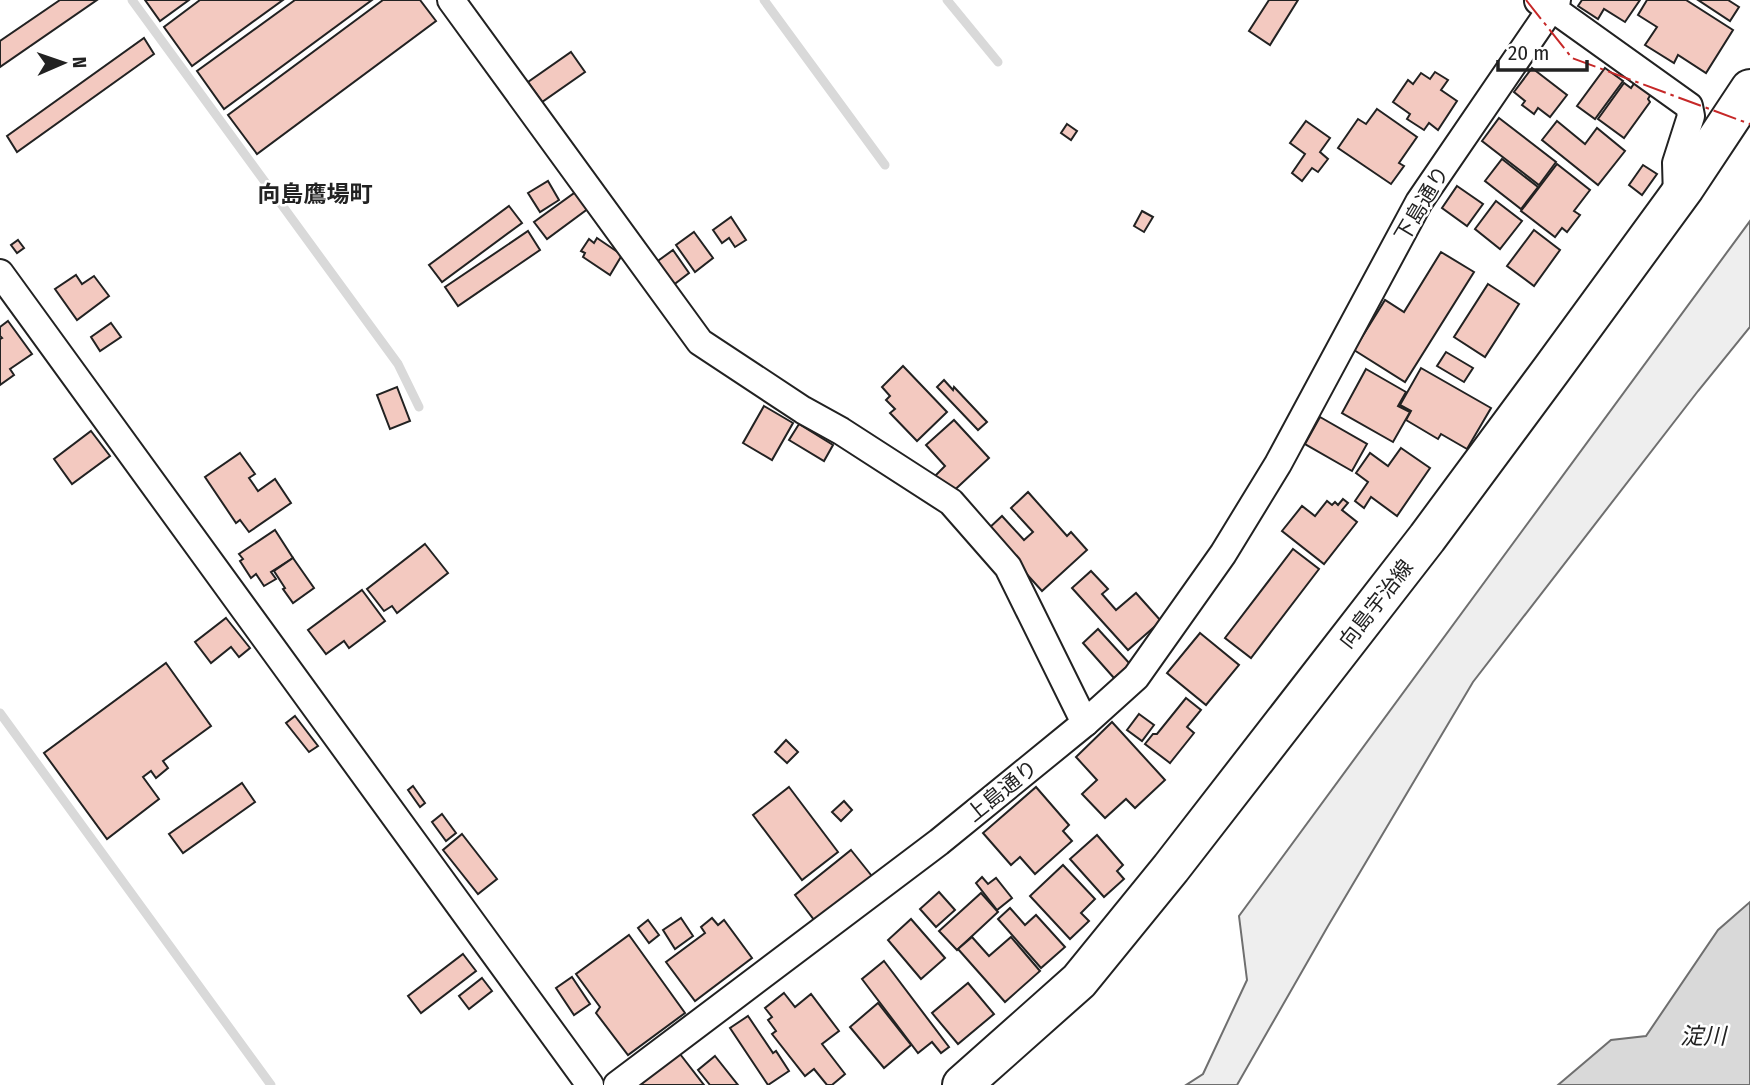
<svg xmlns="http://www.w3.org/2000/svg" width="1750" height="1085" viewBox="0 0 1750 1085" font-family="'Fira Sans Condensed','Noto Sans JP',sans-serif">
<rect width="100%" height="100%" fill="#fff"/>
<polygon fill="#eee" stroke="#6f6f6f" stroke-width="2" points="1750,221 1750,327 1698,391 1473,682 1328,926 1237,1085 1186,1085 1203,1074 1247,980 1239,916"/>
<polygon fill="#d9d9d9" stroke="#6f6f6f" stroke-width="2" points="1750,902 1750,1085 1558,1085 1611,1040 1646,1036 1718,930"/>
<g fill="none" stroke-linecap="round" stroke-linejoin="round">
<g stroke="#d9d9d9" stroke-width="9">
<polyline points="132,0 398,364 419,407"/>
<polyline points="764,0 885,165"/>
<polyline points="947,0 998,62"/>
<polyline points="0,713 271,1085"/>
</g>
</g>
<g fill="#f3c9c0" stroke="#222" stroke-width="2">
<polygon points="60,0 97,0 0,67 0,41"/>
<polygon points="145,0 189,0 160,21"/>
<polygon points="200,0 283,0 192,66 164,27"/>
<polygon points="295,0 372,0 224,109 197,71"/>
<polygon points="383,0 420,0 436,21 257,154 228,115"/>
<polygon points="1269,0 1298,0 1270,45 1249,31"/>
<polygon points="1582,0 1640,0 1625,22 1604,9 1598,19 1578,6"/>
<polygon points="1647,0 1686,0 1733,30 1706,73 1678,55 1674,63 1645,45 1657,27 1638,15"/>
<polygon points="1698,0 1728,0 1739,7 1730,21"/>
<polygon points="144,38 154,54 17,152 7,136"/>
<polygon points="571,52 585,72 542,102 528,82"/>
<polygon points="1532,68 1567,95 1550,117 1538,108 1534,114 1522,105 1525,101 1514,92"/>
<polygon points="1605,68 1623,81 1595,119 1577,106"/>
<polygon points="1435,72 1448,80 1441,90 1457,101 1438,130 1429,123 1424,130 1407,119 1410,114 1393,102 1408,80 1413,84 1421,73 1430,79"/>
<polygon points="1635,82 1651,94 1648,99 1650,102 1624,138 1598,119 1624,83 1631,88"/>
<polygon points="1377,109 1417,137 1399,163 1404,166 1391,184 1338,148 1358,119 1366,124"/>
<polygon points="1499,118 1556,162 1539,185 1482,141"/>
<polygon points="1306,121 1330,138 1320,152 1328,159 1318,172 1312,168 1302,181 1292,173 1305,154 1290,143"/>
<polygon points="1557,121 1585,144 1597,128 1625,151 1598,185 1542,140"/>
<polygon points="1067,124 1077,131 1071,140 1061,133"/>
<polygon points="1502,159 1538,187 1521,209 1485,181"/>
<polygon points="1557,164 1590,190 1574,211 1580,215 1567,232 1562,228 1555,237 1521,211"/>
<polygon points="1643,165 1657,174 1642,195 1629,185"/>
<polygon points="548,181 559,200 540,212 528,193"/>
<polygon points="1457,186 1483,204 1467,226 1442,208"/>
<polygon points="577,191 589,208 547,239 534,222"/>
<polygon points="1496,201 1522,221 1500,249 1475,229"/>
<polygon points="509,206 522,223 442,282 429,265"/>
<polygon points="1142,211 1153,217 1144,232 1134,226"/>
<polygon points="731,217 746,240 735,247 729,238 722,243 713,230"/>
<polygon points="1534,230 1560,250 1534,286 1507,266"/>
<polygon points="528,231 540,250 458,306 445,287"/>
<polygon points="694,232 713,258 695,272 676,245"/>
<polygon points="597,238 622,255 610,275 583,257 585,253 581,251 589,239 594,243"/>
<polygon points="18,240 24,248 17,253 11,245"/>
<polygon points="673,250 689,273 672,286 655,263"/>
<polygon points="1441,252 1474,272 1405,382 1354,350 1385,300 1404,312"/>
<polygon points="76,275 82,284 94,276 109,296 77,320 55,289"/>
<polygon points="1488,284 1519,304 1485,357 1454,337"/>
<polygon points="8,321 32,354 10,369 14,375 0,385 0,339 2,338 0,336 0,327"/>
<polygon points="111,323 121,337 100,351 91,337"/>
<polygon points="1446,352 1473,368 1464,382 1437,366"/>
<polygon points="903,366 947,412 917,441 890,413 895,409 886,400 890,396 882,387"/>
<polygon points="1421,368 1491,408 1467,449 1441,434 1438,439 1406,420 1411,411 1400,405"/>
<polygon points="1366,369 1406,392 1398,406 1410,412 1393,442 1342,413"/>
<polygon points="944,380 953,390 954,387 987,422 978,430 937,387"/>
<polygon points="397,387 410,421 390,429 377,395"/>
<polygon points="764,406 793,423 772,460 743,443"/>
<polygon points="1320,417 1367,444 1352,471 1305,444"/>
<polygon points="954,420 989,458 947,497 931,480 945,466 926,445"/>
<polygon points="799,424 833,445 824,461 789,440"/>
<polygon points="91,431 110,456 72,484 54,459"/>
<polygon points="1401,448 1430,468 1397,516 1371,497 1364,508 1355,501 1368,482 1356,473 1370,453 1388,466"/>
<polygon points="240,453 255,474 249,478 258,491 275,479 291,503 249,532 240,520 236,523 205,477"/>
<polygon points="1028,492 1067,536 1071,532 1087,550 1042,591 987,530 1002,516 1024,540 1033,532 1011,508"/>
<polygon points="1343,499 1348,503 1342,510 1357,522 1324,564 1282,531 1302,506 1315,516 1327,501 1332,505 1335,502 1338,505"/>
<polygon points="275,530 293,558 271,572 276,579 264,586 256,574 251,578 240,561 243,559 239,554"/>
<polygon points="425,544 448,573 397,613 392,606 384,611 367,589"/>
<polygon points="1293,549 1319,569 1251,658 1225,638"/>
<polygon points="293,558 314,588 293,603 283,589 285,588 274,571"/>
<polygon points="1091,571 1108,589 1102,594 1116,610 1136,593 1161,621 1128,650 1072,588"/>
<polygon points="362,590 385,621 349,648 344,641 326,654 308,630"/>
<polygon points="226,618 250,648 239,657 231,647 211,663 195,642"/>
<polygon points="1098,629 1130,664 1114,678 1083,643"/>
<polygon points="1200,633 1239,665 1206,705 1167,673"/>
<polygon points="166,663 211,726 163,761 168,768 156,778 151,771 143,777 159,799 107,839 44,753"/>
<polygon points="1186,698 1201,710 1187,727 1194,733 1170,763 1145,744 1153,734 1157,734"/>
<polygon points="1139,714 1154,725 1142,741 1127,730"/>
<polygon points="295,716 318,746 309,752 286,723"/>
<polygon points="1112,722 1165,780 1135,808 1126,799 1105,818 1082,794 1097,780 1076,757"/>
<polygon points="786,740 798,752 787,763 775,752"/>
<polygon points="242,783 255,802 183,853 169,834"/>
<polygon points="413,786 425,803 420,807 408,790"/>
<polygon points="789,787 838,852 802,880 753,815"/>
<polygon points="1036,787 1069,825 1063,831 1072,841 1035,874 1020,857 1011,865 983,833"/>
<polygon points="844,801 852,810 841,821 832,812"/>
<polygon points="442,814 456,833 446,841 432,822"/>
<polygon points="462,834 497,879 478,894 443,850"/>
<polygon points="1097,835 1123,865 1117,871 1124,879 1104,897 1070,859"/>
<polygon points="851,850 875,880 818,925 795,895"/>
<polygon points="1063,865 1095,899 1081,913 1089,921 1070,939 1030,896"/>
<polygon points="982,877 988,884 996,878 1012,898 997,910 976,883"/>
<polygon points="939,892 955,910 936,927 920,909"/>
<polygon points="981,893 998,912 957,950 939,931"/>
<polygon points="1010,908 1025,925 1036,915 1065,947 1041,968 998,919"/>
<polygon points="681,918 693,936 675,949 663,930"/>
<polygon points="712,918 718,925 724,920 752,958 695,1001 666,962 705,933 701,927"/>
<polygon points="911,919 945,958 921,979 888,940"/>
<polygon points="648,920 659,935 649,943 638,928"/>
<polygon points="629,935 685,1013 628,1055 596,1013 600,1007 576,974"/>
<polygon points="972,937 989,956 1011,937 1040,971 1005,1002 958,949"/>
<polygon points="463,954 476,971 421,1013 408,996"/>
<polygon points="884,961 949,1047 941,1053 932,1042 918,1053 862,979"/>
<polygon points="572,977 590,1004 574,1015 556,988"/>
<polygon points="482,978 492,991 469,1009 459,996"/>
<polygon points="968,983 994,1014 958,1044 932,1013"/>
<polygon points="784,993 795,1007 811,994 839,1031 822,1044 845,1074 832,1085 827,1085 814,1069 805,1076 772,1034 776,1031 768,1020 772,1017 765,1008"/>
<polygon points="878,1003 911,1045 884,1068 850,1027"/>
<polygon points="748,1016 773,1053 776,1051 789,1071 768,1085 730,1028"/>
<polygon points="680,1054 704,1085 639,1085"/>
<polygon points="715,1056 738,1085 710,1085 698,1070"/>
</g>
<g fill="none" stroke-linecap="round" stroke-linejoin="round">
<g stroke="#222" stroke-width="30">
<g id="street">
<polyline points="451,0 700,342 803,410 841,431 951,502 1008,567 1085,723"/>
<polyline points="1538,1 1552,8 1689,106 1691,116 1676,163 1677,198"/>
<polyline points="0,273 590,1085"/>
<polyline points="617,1085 939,842 1085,723 1136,677 1223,554 1278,464 1419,202 1557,0"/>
</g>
</g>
<g stroke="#222" stroke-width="42">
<polyline id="secondary" points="962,1085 1079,981 1171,868 1427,538 1552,369 1685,187 1750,89"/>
</g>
<use href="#street" stroke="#fff" stroke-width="26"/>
<use href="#secondary" stroke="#fff" stroke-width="38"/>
<polyline stroke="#c62828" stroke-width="2" stroke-dasharray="24 5 3.5 5" stroke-linecap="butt" points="1526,0 1572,58 1750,124"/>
</g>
<g text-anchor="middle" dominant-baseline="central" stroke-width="5" stroke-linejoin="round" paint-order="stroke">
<g font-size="21" fill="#222" stroke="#fff">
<text transform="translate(1422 204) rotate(-59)">下島通り</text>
<text transform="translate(1376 604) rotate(-52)">向島宇治線</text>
<text transform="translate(1002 791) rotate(-39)">上島通り</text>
</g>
<g font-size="23" font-weight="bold" fill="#222" stroke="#fff">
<text x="315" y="194">向島鷹場町</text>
</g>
<g font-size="23" font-style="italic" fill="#222" stroke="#fff">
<text x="1703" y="1036">淀川</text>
</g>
</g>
<g transform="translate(63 63) rotate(88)" stroke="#ffffff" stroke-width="5" paint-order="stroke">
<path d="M0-5L12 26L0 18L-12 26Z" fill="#222222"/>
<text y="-10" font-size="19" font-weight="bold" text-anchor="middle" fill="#222222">N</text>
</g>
<path d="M1498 60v10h89v-10" fill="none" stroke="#222222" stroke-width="3.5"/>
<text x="1508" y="60" font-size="21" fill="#222222" stroke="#ffffff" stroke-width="5" paint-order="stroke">20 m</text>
</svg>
